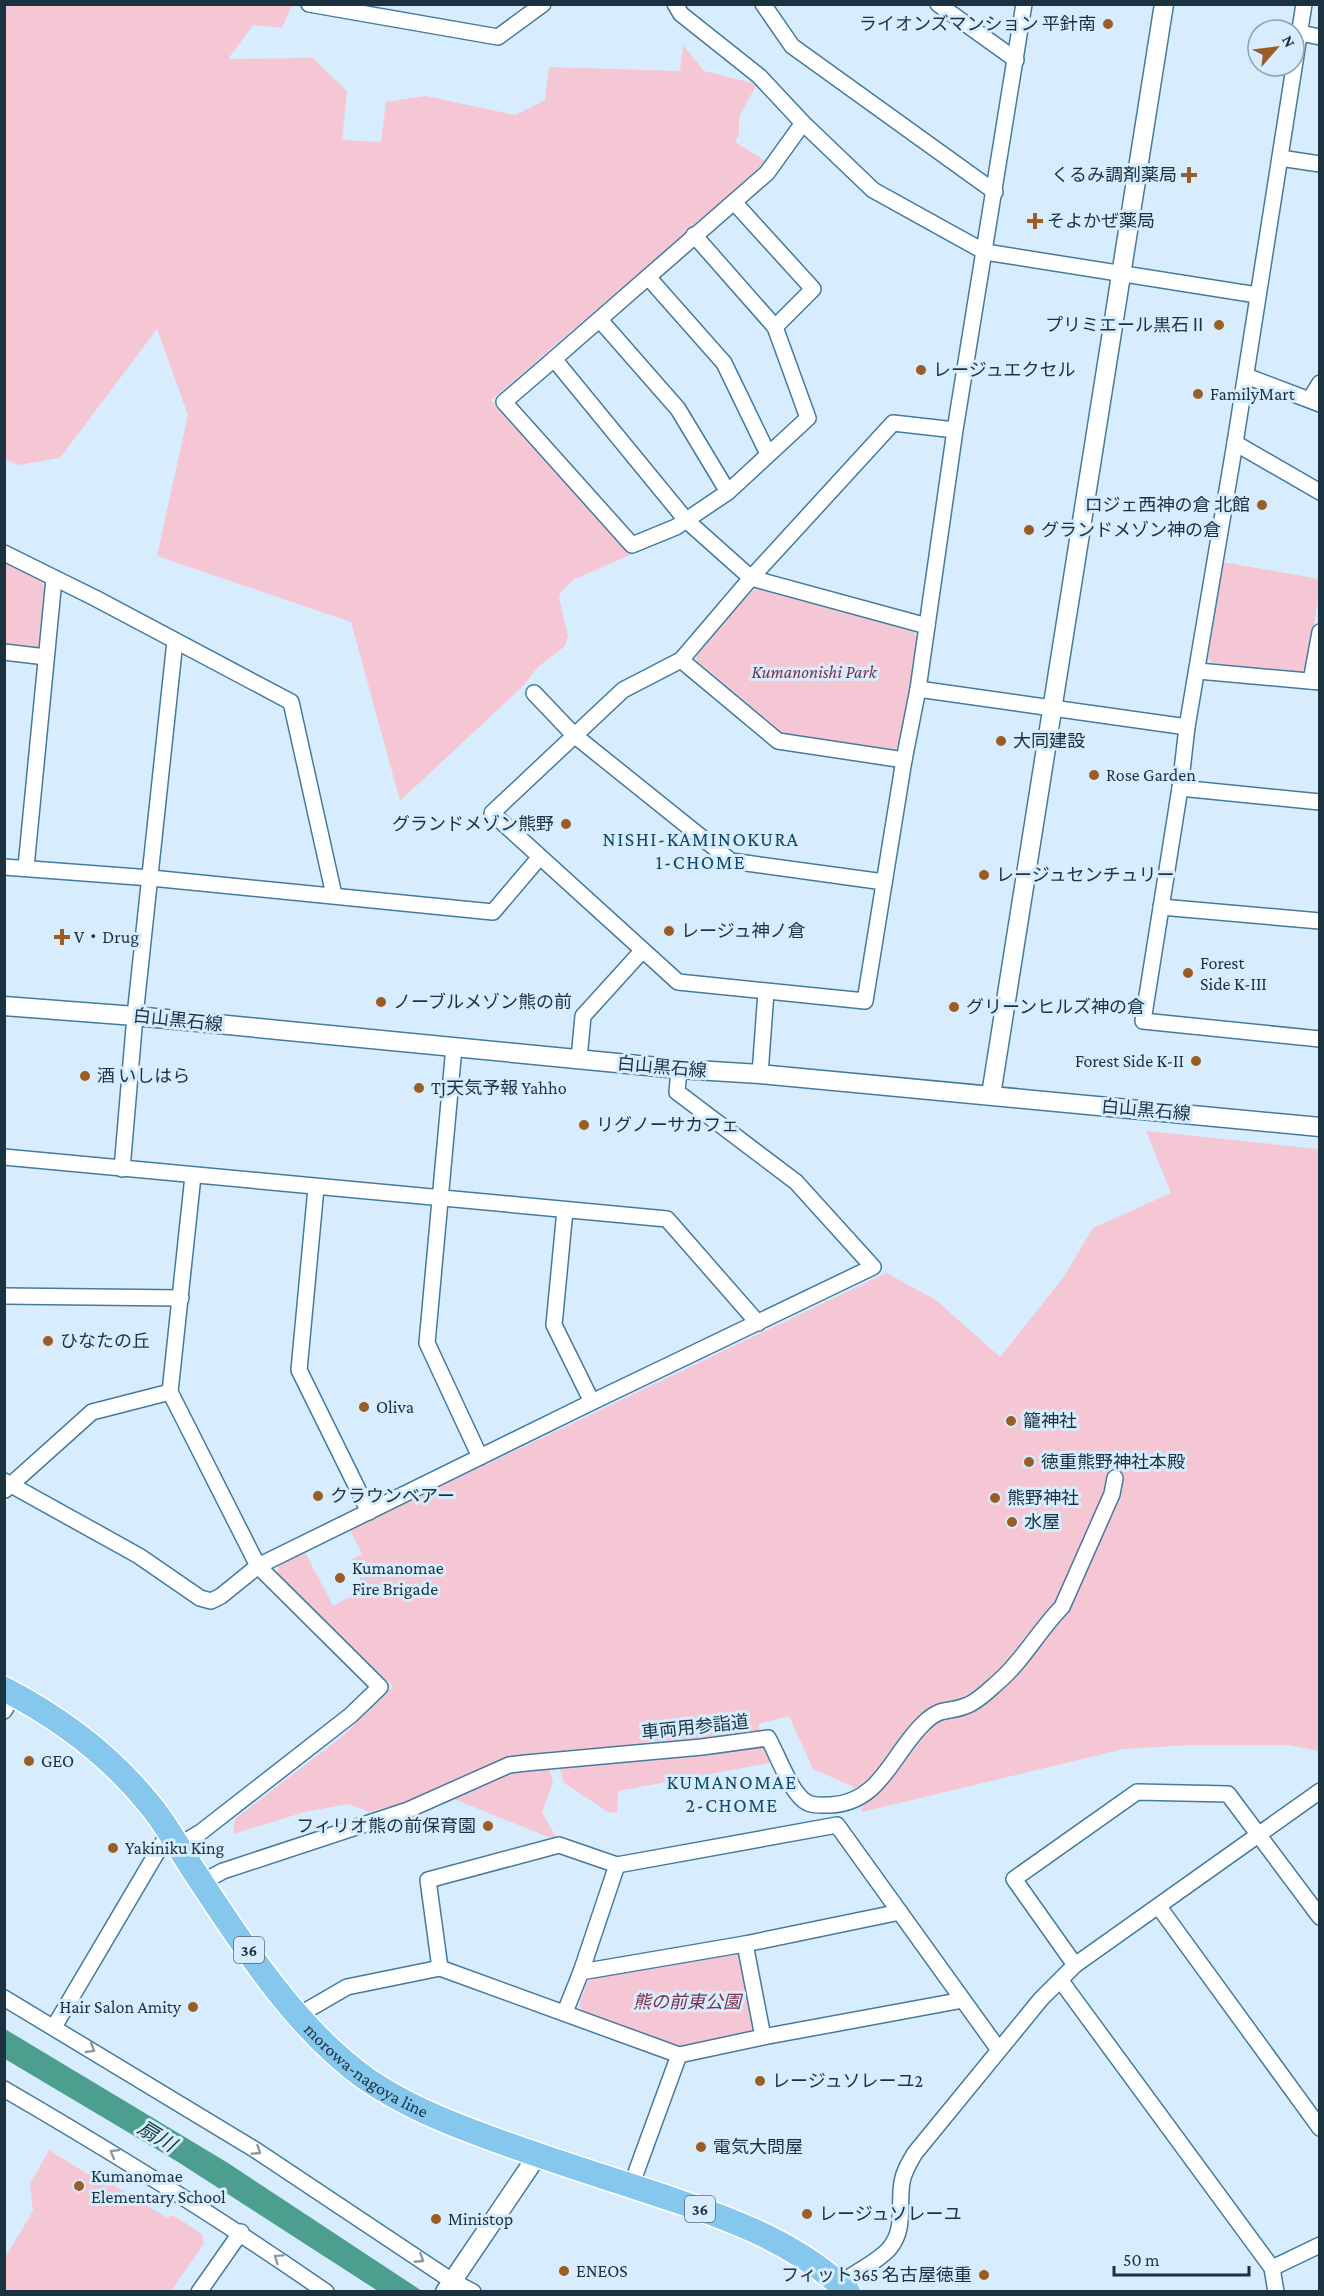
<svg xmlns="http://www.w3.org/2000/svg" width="1324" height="2296" viewBox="0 0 1324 2296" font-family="'Crimson Pro','Noto Sans JP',serif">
<rect width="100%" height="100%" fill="#d7edfd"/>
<g fill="#f5c7d4">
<polygon points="5,5 292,5 282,28 253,25 228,59 313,58 347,91 342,140 381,142 386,102 426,96 515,115 545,100 549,67 680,71 683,45 704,71 757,84 739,117 739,134 735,142 765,161 760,169 491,400 630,555 573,580 561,592 559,598 568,636 565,646 538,667 522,687 400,801 351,622 157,556 188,415 157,329 60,458 18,465 5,459"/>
<polygon points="4,561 41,579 45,588 39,646 32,650 5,647"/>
<polygon points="1223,562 1319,579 1319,593 1308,665 1300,673 1213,665 1208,658"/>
<polygon points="758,589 819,604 914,632 919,642 901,746 895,750 786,736 697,661 696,652 752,591"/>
<polygon points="1146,1131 1319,1149 1319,1751 1289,1745 1191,1745 1124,1749 862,1812 854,1787 813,1769 789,1716 758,1724 770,1763 618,1791 617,1813 608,1812 564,1783 559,1767 549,1768 553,1782 542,1812 558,1841 439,1793 370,1812 348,1804 305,1812 233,1834 235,1819 344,1735 393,1686 277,1576 279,1564 305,1552 333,1606 365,1589 350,1560 362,1554 350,1530 886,1273 936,1300 1000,1357 1063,1278 1093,1228 1171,1193"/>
<polygon points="736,1951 742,1956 754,2026 751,2031 680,2046 582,2011 579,2005 587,1983 592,1979"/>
<polygon points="49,2150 107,2186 112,2184 167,2218 173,2215 202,2234 204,2244 171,2291 5,2291 5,2258 33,2211 30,2184"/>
</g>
<polygon fill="#4c9f8f" points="5,2029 228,2163 422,2291 378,2291 178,2162 5,2059"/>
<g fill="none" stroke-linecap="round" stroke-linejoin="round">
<g stroke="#457a9d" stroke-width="18">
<g id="minor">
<polyline points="309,4 498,37 543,4"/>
<polyline points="675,4 681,14 759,76 803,123 873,190 985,252 1257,295"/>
<polyline points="763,4 792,46 995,192"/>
<polyline points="938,4 1016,60"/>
<polyline points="1304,4 1235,443 1187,727 1180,788 1143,1021 1320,1039"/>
<polyline points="1300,33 1320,37"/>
<polyline points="803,123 767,173 554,359 686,520 751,578 927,626"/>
<polyline points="1280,158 1320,164"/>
<polyline points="734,202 813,289 775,327"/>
<polyline points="648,277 724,363 768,454"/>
<polyline points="600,320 678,409 728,492"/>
<polyline points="554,359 504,402 632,545 676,527 728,492 808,418 775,327 694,235"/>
<polyline points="1246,376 1320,404"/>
<polyline points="1310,399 1320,383"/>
<polyline points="955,430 893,423 751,578 681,660 623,690 492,813 678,982 865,1001 904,760 918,689 955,430 1024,4"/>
<polyline points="1235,443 1320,492"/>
<polyline points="4,553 95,598 291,702 334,895"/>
<polyline points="4,652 46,657"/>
<polyline points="681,660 778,741 904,760"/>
<polyline points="1198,671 1320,682"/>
<polyline points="1311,681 1320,632"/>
<polyline points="918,689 1187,727"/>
<polyline points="534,693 574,735 731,861 884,882"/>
<polyline points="1180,788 1320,802"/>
<polyline points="4,867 151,878 493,912 539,858"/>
<polyline points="26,867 54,579"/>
<polyline points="1161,907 1320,921"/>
<polyline points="454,1047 427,1343 480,1457"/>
<polyline points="579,1059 583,1016 642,951"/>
<polyline points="760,1074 766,992"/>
<polyline points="4,1157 667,1219 758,1323"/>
<polyline points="122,1169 135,1016 175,641"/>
<polyline points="316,1188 299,1370 369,1512"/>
<polyline points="565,1210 554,1325 592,1402"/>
<polyline points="4,1296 181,1298"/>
<polyline points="4,1481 139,1556 200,1598 211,1601 221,1596 258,1566 592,1402 873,1267 796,1182 677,1092 679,1069"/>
<polyline points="5,1490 92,1412 170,1392"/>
<polyline points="4,1711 14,1694"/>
<polyline points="178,1846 201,1832 351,1715 380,1687 258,1566 170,1392 193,1176"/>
<path d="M202 1882 223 1871 408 1810 509 1765 526 1763 702 1747 768 1738C778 1755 791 1795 808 1803 814 1806 824 1805 831 1805 881 1802 892 1754 923 1724 942 1705 948 1714 968 1705 978 1701 989 1690 997 1683 1023 1661 1039 1630 1062 1607L1112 1494 1115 1478"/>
<polyline points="1159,1907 1320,2128"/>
<polyline points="745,1944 763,2037"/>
<polyline points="1075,1965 1014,1879 1137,1792 1228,1794 1320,1917"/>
<polyline points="440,1968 428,1880 559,1845 617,1865 837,1825 999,2050"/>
<polyline points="581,1972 745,1944 900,1912"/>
<polyline points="1061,1981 1272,2268 1320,2245"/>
<polyline points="4,1998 254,2149 452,2281 473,2292"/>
<polyline points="565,2012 581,1972 617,1865"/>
<polyline points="297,2016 347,1987 440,1968 679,2055 763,2037 963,2000"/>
<polyline points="54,2027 169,1832"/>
<path d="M4 2089C114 2153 221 2219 326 2292"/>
<polyline points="631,2186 679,2055"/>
<polyline points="1272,2268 1276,2292"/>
<path d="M840 2284C855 2272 876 2263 889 2249 906 2229 898 2206 902 2182 904 2171 909 2163 915 2153L1041 1999 1075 1965 1320 1791"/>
<polyline points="199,2292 241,2232"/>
</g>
</g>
<g stroke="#457a9d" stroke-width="21">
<g id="tertiary">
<polyline points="4,1006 135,1016 679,1069 760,1074 1320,1127"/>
<polyline points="991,1095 1164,4"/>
<polyline points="445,2292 537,2156"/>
</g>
</g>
<g stroke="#fff" stroke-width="27">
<g id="primary">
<path id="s1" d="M4 1689C60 1718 110 1755 150 1805 166 1824 178 1847 192 1868 241 1942 292 2025 365 2078 404 2105 446 2122 490 2138 551 2161 612 2179 674 2200 736 2221 799 2245 848 2292"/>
</g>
</g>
<use href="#minor" stroke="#fff" stroke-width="15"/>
<use href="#tertiary" stroke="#fff" stroke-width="18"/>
<use href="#primary" stroke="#85c7ed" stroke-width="24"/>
</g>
<defs><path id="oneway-chevron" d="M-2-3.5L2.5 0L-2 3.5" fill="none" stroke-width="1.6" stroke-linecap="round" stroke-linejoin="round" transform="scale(1.5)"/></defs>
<g stroke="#8d98a0">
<use href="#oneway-chevron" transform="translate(91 2049) rotate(31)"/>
<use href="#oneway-chevron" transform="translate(257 2151) rotate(33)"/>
<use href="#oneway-chevron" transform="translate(114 2153) rotate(-150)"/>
<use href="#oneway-chevron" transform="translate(278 2258) rotate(-145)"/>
<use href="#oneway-chevron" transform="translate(420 2259) rotate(33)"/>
</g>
<g fill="#9b5d23" stroke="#d7edfd" stroke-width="2">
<circle cx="1108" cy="24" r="6"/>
<path d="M1186 166h6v6h6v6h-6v6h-6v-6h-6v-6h6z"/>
<path d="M1032 212h6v6h6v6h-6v6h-6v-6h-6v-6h6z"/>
<circle cx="1219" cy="325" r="6"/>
<circle cx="921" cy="370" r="6"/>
<circle cx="1198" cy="394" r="6"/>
<circle cx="1262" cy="505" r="6"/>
<circle cx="1029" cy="530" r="6"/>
<circle cx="1001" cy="741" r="6"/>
<circle cx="1094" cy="775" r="6"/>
<circle cx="566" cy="824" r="6"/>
<circle cx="984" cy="875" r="6"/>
<circle cx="669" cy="931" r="6"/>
<path d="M59 928h6v6h6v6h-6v6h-6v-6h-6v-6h6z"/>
<circle cx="1188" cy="973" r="6"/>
<circle cx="381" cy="1002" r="6"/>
<circle cx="954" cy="1007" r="6"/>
<circle cx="1196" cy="1061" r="6"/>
<circle cx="85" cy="1076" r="6"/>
<circle cx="419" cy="1088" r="6"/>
<circle cx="584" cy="1125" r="6"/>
<circle cx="48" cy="1341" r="6"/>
<circle cx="364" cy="1407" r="6"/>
<circle cx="1011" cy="1421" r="6"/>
<circle cx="1029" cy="1462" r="6"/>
<circle cx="318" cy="1496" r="6"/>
<circle cx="995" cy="1498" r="6"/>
<circle cx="1012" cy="1522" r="6"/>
<circle cx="340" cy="1578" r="6"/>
<circle cx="29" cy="1761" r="6"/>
<circle cx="488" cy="1826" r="6"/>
<circle cx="113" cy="1848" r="6"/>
<circle cx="193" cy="2007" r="6"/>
<circle cx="760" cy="2081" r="6"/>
<circle cx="701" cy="2147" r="6"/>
<circle cx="79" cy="2186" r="6"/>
<circle cx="807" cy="2214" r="6"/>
<circle cx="436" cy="2219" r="6"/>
<circle cx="564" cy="2271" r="6"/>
<circle cx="984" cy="2275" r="6"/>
</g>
<g text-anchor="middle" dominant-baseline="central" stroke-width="6" stroke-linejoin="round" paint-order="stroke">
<g fill="#d7edfd" stroke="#536a79" stroke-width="1.5">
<rect x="234" y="1937" width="30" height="26" rx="4.5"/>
<rect x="685" y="2196" width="30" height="26" rx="4.5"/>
</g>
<g font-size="16" font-weight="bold" fill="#1b3241">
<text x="249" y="1950">36</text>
<text x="700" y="2209">36</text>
</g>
<g font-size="18" fill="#1b3241" stroke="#d7edfd" text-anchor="start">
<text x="1096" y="24" text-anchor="end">ライオンズマンション 平針南</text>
<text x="1177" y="175" text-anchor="end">くるみ調剤薬局</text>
<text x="1047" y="221">そよかぜ薬局</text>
<text x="1207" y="325" text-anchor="end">プリミエール黒石Ⅱ</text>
<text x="933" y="370">レージュエクセル</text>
<text x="1210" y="394">FamilyMart</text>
<text x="1250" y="505" text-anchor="end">ロジェ西神の倉 北館</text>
<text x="1041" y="530">グランドメゾン神の倉</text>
<text x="1013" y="741">大同建設</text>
<text x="1106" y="775">Rose Garden</text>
<text x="554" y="824" text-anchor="end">グランドメゾン熊野</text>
<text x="996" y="875">レージュセンチュリー</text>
<text x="681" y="931">レージュ神ノ倉</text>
<text x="74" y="937">V・Drug</text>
<text x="1200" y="963">Forest<tspan x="1200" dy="21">Side K-III</tspan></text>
<text x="393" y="1002">ノーブルメゾン熊の前</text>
<text x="966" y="1007">グリーンヒルズ神の倉</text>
<text x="1184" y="1061" text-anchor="end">Forest Side K-II</text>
<text x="97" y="1076">酒 いしはら</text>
<text x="431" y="1088">TJ天気予報 Yahho</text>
<text x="596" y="1125">リグノーサカフェ</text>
<text x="60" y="1341">ひなたの丘</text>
<text x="376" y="1407">Oliva</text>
<text x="1023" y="1421">籠神社</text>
<text x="1041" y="1462">徳重熊野神社本殿</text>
<text x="330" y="1496">クラウンベアー</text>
<text x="1007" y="1498">熊野神社</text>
<text x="1024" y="1522">水屋</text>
<text x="352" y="1568">Kumanomae<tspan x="352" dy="21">Fire Brigade</tspan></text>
<text x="41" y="1761">GEO</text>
<text x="476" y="1826" text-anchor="end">フィリオ熊の前保育園</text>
<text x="125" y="1848">Yakiniku King</text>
<text x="181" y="2007" text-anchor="end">Hair Salon Amity</text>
<text x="772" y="2081">レージュソレーユ2</text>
<text x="713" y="2147">電気大問屋</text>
<text x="91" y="2176">Kumanomae<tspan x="91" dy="21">Elementary School</tspan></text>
<text x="819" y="2214">レージュソレーユ</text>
<text x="448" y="2219">Ministop</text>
<text x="576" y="2271">ENEOS</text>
<text x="972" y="2275" text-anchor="end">フィット365 名古屋徳重</text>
</g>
<g font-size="18" font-style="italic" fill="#7d2e4c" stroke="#d7edfd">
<text x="814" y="672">Kumanonishi Park</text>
<text x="687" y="2002">熊の前東公園</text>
</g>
<g font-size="18" fill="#1b3241" stroke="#d7edfd">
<text transform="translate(178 1020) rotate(6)">白山黒石線</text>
<text transform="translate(662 1067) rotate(5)">白山黒石線</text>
<text transform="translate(1146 1110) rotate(5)">白山黒石線</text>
<text transform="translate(695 1727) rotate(-6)">車両用参詣道</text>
<text stroke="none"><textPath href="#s1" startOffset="534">morowa-nagoya line</textPath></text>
</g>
<g font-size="20" letter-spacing="1.5" fill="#104969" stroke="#d7edfd">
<text x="701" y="839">NISHI-KAMINOKURA<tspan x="701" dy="23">1-CHOME</tspan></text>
<text x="732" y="1782">KUMANOMAE<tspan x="732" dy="23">2-CHOME</tspan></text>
</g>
<g font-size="20" font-style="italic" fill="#0e362f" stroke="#d7edfd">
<text transform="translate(157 2136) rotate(31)">扇川</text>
</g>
</g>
<rect width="1324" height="2296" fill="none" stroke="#1b3241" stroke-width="12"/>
<g transform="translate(1276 48) rotate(62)"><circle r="28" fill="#d7edfd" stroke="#8ca2b2" stroke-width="1.5"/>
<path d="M0-4.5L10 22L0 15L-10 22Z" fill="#9b5d23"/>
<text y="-9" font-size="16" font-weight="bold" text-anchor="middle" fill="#1b3241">N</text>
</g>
<path d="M1114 2266v9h135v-9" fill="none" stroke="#1b3241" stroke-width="3"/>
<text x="1123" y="2266" font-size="18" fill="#1b3241" stroke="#d7edfd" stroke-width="4.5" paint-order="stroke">50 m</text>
</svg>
